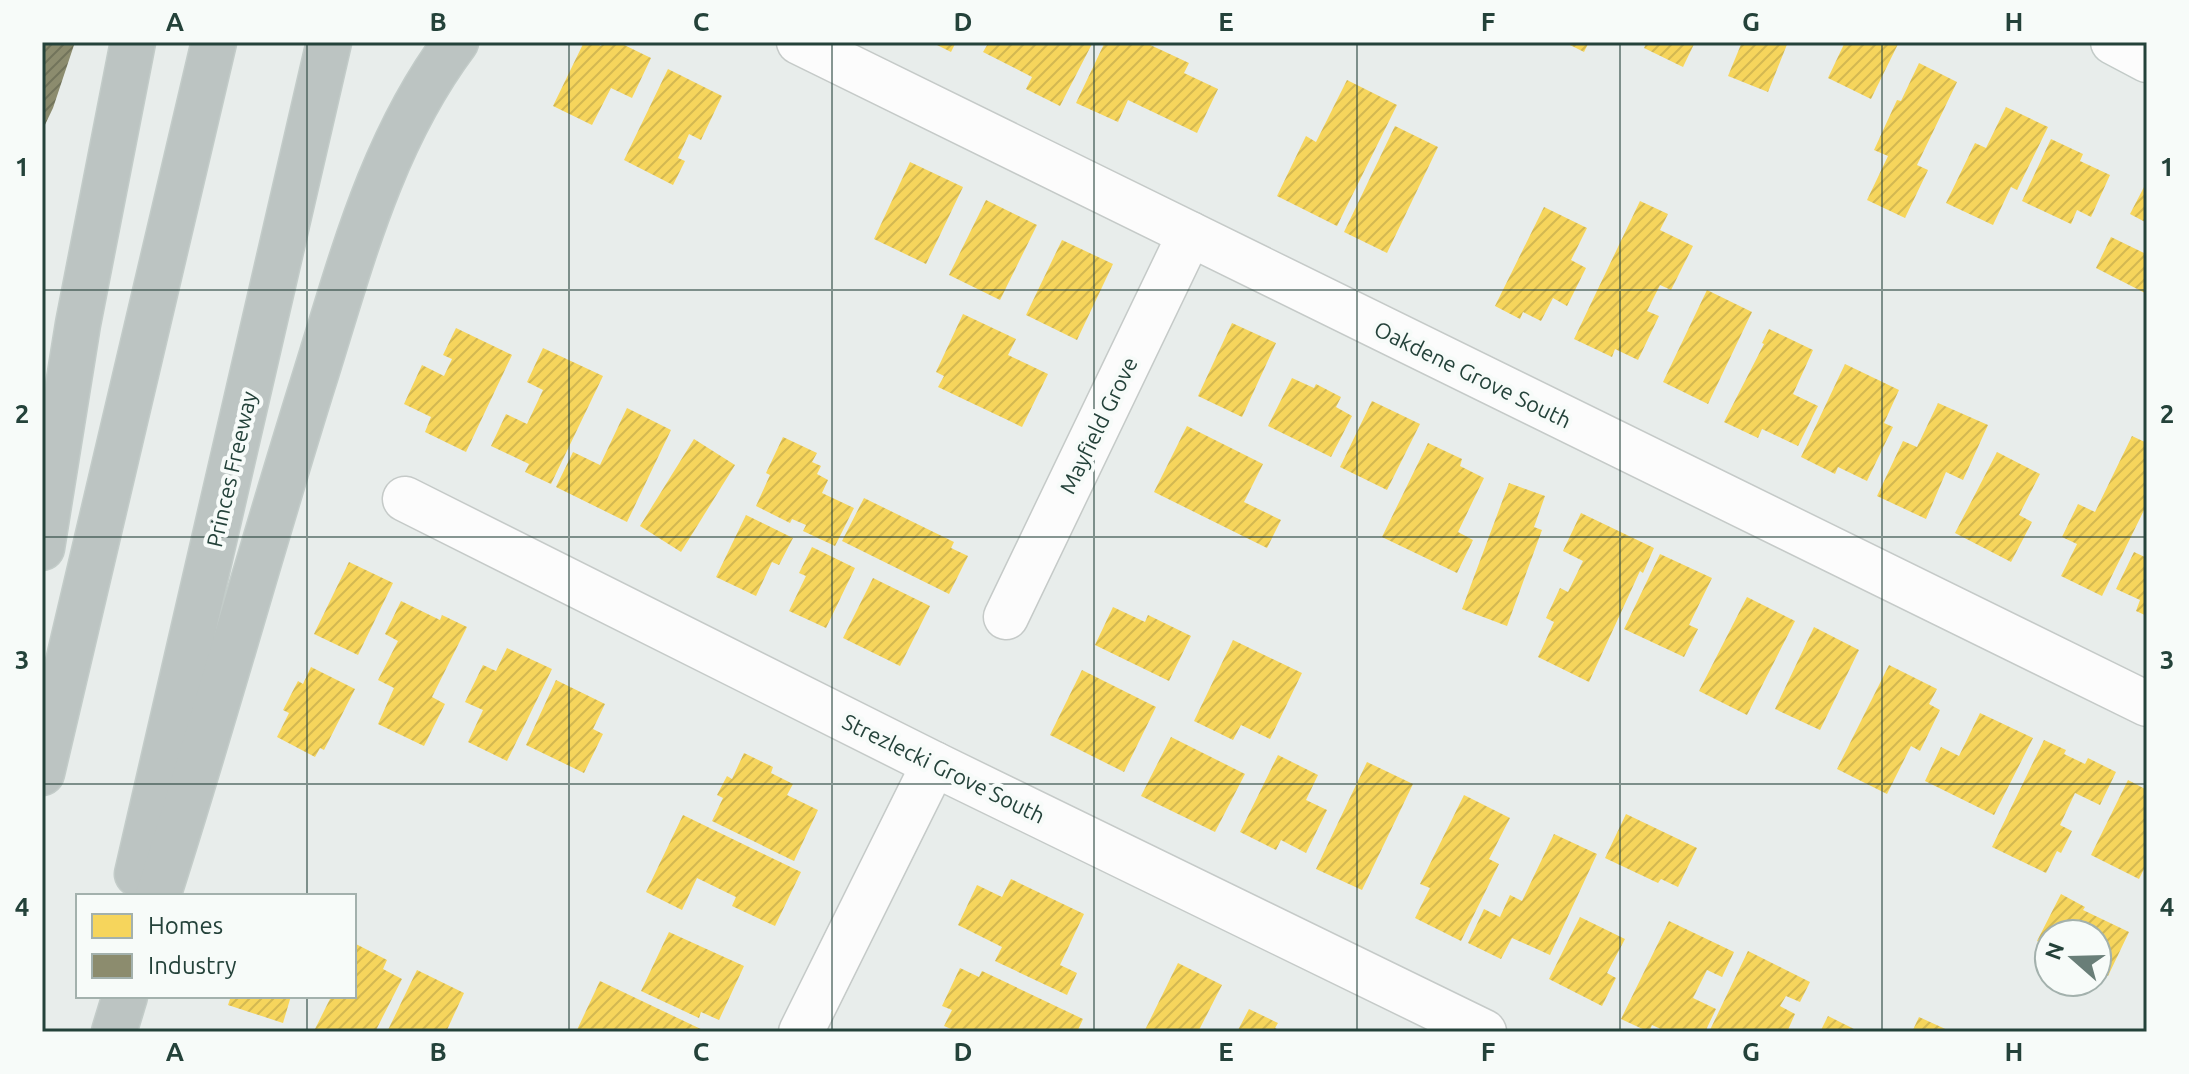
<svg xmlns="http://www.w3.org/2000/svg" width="2189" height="1074" viewBox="0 0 2189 1074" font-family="Ubuntu,sans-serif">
<defs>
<pattern id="homes-hatch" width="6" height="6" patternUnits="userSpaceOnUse" patternTransform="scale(2)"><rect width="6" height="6" fill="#f6d55c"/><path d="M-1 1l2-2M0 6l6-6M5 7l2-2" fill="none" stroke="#d3b851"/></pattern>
<pattern id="industry-hatch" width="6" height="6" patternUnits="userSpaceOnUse" patternTransform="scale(2)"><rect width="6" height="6" fill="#8c8c6e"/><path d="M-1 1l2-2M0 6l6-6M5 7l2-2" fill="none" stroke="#72745b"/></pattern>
</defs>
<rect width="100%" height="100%" fill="#e8edeb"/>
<g fill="url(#homes-hatch)">
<polygon points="584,42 593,42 601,46 603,42 618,42 651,58 632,98 611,88 592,125 553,106"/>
<polygon points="931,42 956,42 951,52"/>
<polygon points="989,42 1093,42 1060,106 1026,89 1032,77 983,52"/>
<polygon points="1105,42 1144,42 1189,63 1184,73 1218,89 1197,133 1128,100 1118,122 1076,103"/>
<polygon points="1564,42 1589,42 1584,52"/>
<polygon points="1647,42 1695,42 1683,67 1644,48"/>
<polygon points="1742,42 1788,42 1768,92 1728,76"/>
<polygon points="1845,42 1899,42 1871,99 1828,78"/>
<polygon points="1919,63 1957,82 1917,165 1928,170 1905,218 1867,200 1888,156 1874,150 1897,100 1901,101"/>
<polygon points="668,69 722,96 701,140 689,134 678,158 685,161 673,185 624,160"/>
<polygon points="1347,80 1397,105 1337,226 1277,196 1306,136 1316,142"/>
<polygon points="2006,107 2048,127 2017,190 2011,187 1993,225 1946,203 1975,143 1986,148"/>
<polygon points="1395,126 1438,147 1387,253 1344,232"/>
<polygon points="2051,139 2083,154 2080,161 2110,175 2091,217 2077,210 2071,224 2022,201"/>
<polygon points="910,162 963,187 926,264 874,239"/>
<polygon points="2144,187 2147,189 2147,223 2130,214"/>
<polygon points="986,200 1037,225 1000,300 949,275"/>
<polygon points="1640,201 1668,214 1660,230 1693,246 1671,290 1660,285 1647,311 1659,316 1638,360 1615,349 1612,357 1574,339"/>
<polygon points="1544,207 1587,228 1571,260 1586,268 1567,306 1553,298 1541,321 1523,312 1520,319 1495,306"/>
<polygon points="2111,237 2144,253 2147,246 2147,294 2096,268"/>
<polygon points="1062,240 1113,264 1077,340 1026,315"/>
<polygon points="1707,290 1752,312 1708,404 1663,382"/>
<polygon points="963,314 1016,339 1008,355 1048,374 1022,427 938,387 944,376 936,372"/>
<polygon points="1232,323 1276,343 1242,417 1198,396"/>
<polygon points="456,328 512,355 466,452 425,432 431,417 404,404 422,365 444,376 452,359 443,355"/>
<polygon points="1769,329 1813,350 1793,394 1818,406 1798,446 1762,429 1758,438 1724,422 1764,344 1762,343"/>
<polygon points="543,348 603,376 551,484 525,472 529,464 491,446 506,414 527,424 543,390 527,382"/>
<polygon points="1845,364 1899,390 1884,423 1893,427 1867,481 1838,467 1835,474 1801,457"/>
<polygon points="1292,378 1314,388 1316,384 1341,397 1336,407 1352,416 1331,457 1268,426"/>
<polygon points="1372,401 1420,424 1387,490 1340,467"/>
<polygon points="1938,403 1988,425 1963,480 1946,472 1926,519 1877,496 1903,441 1917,447"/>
<polygon points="627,408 671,430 627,522 556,487 573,452 600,465"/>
<polygon points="1187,426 1263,464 1244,502 1281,520 1267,548 1154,492"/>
<polygon points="2132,436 2147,443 2147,504 2102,596 2061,576 2077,544 2062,537 2078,504 2095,512"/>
<polygon points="783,437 817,453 812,462 821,466 817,474 828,480 822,493 854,508 835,546 803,531 806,525 792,519 790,523 756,506 770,475 766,473"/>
<polygon points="694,439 735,465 681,552 640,526"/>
<polygon points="1428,443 1462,459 1460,466 1484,478 1458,532 1473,540 1457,573 1382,537"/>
<polygon points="1997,452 2040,474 2019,515 2032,522 2011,562 1955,533"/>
<polygon points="1509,483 1545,496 1534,527 1542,530 1507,626 1462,609"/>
<polygon points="864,498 954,542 951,548 968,556 949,594 842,541"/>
<polygon points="1581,513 1654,548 1643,573 1640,571 1589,682 1538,657 1554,622 1546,618 1560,588 1568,592 1583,561 1563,551"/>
<polygon points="746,515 793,538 779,565 772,562 756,596 716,577"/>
<polygon points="812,547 855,568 826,628 789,611 806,576 799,573"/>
<polygon points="2134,552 2147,558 2147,616 2136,611 2140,600 2116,589"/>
<polygon points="1660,554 1712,578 1689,625 1698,629 1684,657 1624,629"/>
<polygon points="349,562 393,583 358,655 314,634"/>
<polygon points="873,578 930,606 900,666 843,638"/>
<polygon points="1747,597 1795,621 1747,715 1699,691"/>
<polygon points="401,601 440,620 442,615 467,627 432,697 445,704 424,746 378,724 394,688 378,680 398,641 385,634"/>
<polygon points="1113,607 1145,622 1148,615 1191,636 1169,681 1095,645"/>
<polygon points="1814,627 1859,650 1820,730 1775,709"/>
<polygon points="1233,640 1302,673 1270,739 1241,725 1233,740 1194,721"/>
<polygon points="507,648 552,669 507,761 468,742 483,710 465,702 483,665 496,671"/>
<polygon points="1889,665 1937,689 1929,704 1940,710 1920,751 1911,746 1887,794 1837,769"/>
<polygon points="311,667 355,689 324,750 320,748 315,757 277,737 289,713 283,710 298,681 303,684"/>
<polygon points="1082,670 1156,707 1124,772 1050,735"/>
<polygon points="556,680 605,704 593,729 603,734 584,773 526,745"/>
<polygon points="1980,713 2033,738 1994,815 1925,781 1941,747 1959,756"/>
<polygon points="1171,737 1245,774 1215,832 1141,796"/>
<polygon points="2044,740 2066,750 2064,754 2085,764 2088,758 2116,772 2100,805 2075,793 2060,825 2072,831 2061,853 2057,851 2046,873 1992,847"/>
<polygon points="744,753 773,767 771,773 793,784 787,795 818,810 794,861 712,821 723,798 717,795 727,776 732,779"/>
<polygon points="1278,755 1318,775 1306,800 1327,810 1306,853 1281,840 1276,850 1240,832"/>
<polygon points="1367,762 1413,784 1362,890 1316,869"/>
<polygon points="2128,780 2147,790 2147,863 2139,879 2091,855"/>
<polygon points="1464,795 1510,818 1489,859 1499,864 1461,941 1415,918 1430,888 1420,884"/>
<polygon points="1626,814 1697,848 1678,887 1661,879 1658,883 1605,858"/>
<polygon points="683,815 801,872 775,926 732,906 736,897 697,878 682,910 646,892"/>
<polygon points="1554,834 1597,854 1550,955 1512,938 1501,959 1468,943 1484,909 1500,917 1510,895 1522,901"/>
<polygon points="1011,879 1084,914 1060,965 1077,973 1067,995 995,961 1002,947 958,925 977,885 1002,897"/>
<polygon points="2061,894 2085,907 2083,910 2129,932 2108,976 2097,970 2097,934 2049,934 2049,947 2037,941"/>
<polygon points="1580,917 1625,939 1607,973 1616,978 1602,1006 1549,979"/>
<polygon points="1669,921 1734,952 1722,977 1707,970 1693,998 1716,1009 1705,1032 1667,1032 1652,1025 1649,1032 1621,1019"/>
<polygon points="669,932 744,966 719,1020 701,1012 699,1018 641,991"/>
<polygon points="354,943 387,960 383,969 402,979 375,1032 322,1032 315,1029 330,999 324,996 354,996"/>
<polygon points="1748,951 1810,982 1800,1002 1786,996 1780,1006 1795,1014 1787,1032 1709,1032"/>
<polygon points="1178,963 1222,985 1198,1032 1144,1032"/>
<polygon points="960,968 979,977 982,971 1083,1019 1077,1032 958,1032 944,1026 952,1010 942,1006"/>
<polygon points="417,970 464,993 446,1032 387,1032"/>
<polygon points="600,981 707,1032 580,1032 577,1030"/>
<polygon points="231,996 291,996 283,1023 228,1005"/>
<polygon points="1249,1009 1278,1023 1275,1028 1282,1032 1237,1032"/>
<polygon points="1828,1016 1860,1032 1820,1032"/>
<polygon points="1919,1017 1952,1032 1912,1032"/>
</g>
<polygon fill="url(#industry-hatch)" points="42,42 75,42 53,108 42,131"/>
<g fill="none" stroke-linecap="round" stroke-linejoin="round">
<g stroke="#c5cac8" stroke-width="47">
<g id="minor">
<polyline points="799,42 2147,704"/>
<polyline points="405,499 934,764 1484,1032"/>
<polyline points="1006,617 1190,234"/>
<polyline points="801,1032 934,764"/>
</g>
</g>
<g stroke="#c3cbc8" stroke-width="47">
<polyline id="secondary" points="2113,42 2147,60"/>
</g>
<g stroke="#c3ccc9" stroke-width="47">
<g id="motorway">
<polyline points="42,548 78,324 133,42"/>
<polyline points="42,773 214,42"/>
<polyline points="137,874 329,42"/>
<path d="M158 896C213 725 260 552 314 380 351 262 381 142 456 42"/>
<polyline points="114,1032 125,996"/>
</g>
</g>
<use href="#minor" stroke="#fcfcfc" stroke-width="44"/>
<use href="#secondary" stroke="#fcfcfc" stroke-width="44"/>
<use href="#motorway" stroke="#bcc4c2" stroke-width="44"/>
</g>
<path fill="none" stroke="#24423a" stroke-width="2" stroke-opacity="0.55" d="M307 42V896M569 42V1032M832 42V1032M1094 42V1032M1357 42V1032M1620 42V1032M1882 42V1032M42 290H2147M42 537H2147M42 784H2147M307 996V1032"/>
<g text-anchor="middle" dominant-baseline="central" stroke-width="8" stroke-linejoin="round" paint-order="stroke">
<g font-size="22" fill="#24423a" stroke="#f7fbf9">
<text transform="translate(1473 374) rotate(26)">Oakdene Grove South</text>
<text transform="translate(1098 425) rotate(-64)">Mayfield Grove</text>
<text transform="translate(231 469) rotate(-77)">Princes Freeway</text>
<text transform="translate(944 768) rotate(26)">Strezlecki Grove South</text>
</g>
</g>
<rect width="2189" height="1074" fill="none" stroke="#f7fbf9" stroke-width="88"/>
<rect x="76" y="894" width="280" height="104" fill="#f7fbf9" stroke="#a3b1ad" stroke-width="2"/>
<rect x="92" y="914" width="40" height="24" fill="#f6d55c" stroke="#a3b1ad" stroke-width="2"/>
<text x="148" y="934" font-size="24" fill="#24423a">Homes</text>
<rect x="92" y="954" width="40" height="24" fill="#8c8c6e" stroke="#a3b1ad" stroke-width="2"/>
<text x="148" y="974" font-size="24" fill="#24423a">Industry</text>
<g transform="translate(2073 958) rotate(290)"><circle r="38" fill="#f7fbf9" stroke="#a3b1ad" stroke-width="2"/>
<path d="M0-6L14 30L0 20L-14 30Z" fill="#697e78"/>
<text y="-12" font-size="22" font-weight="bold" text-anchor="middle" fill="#24423a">N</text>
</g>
<rect x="44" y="44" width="2101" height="986" fill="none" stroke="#24423a" stroke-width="3"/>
<g font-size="26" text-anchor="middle" font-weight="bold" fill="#24423a">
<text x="175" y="31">A</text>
<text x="438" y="31">B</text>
<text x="701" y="31">C</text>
<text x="963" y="31">D</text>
<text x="1226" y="31">E</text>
<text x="1488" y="31">F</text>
<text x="1751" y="31">G</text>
<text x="2014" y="31">H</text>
<text x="22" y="176">1</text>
<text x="2167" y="176">1</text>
<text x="22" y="423">2</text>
<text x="2167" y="423">2</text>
<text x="22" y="669">3</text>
<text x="2167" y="669">3</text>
<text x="22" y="916">4</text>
<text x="2167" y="916">4</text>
<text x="175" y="1061">A</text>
<text x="438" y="1061">B</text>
<text x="701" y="1061">C</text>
<text x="963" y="1061">D</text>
<text x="1226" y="1061">E</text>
<text x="1488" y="1061">F</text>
<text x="1751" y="1061">G</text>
<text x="2014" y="1061">H</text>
</g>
</svg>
